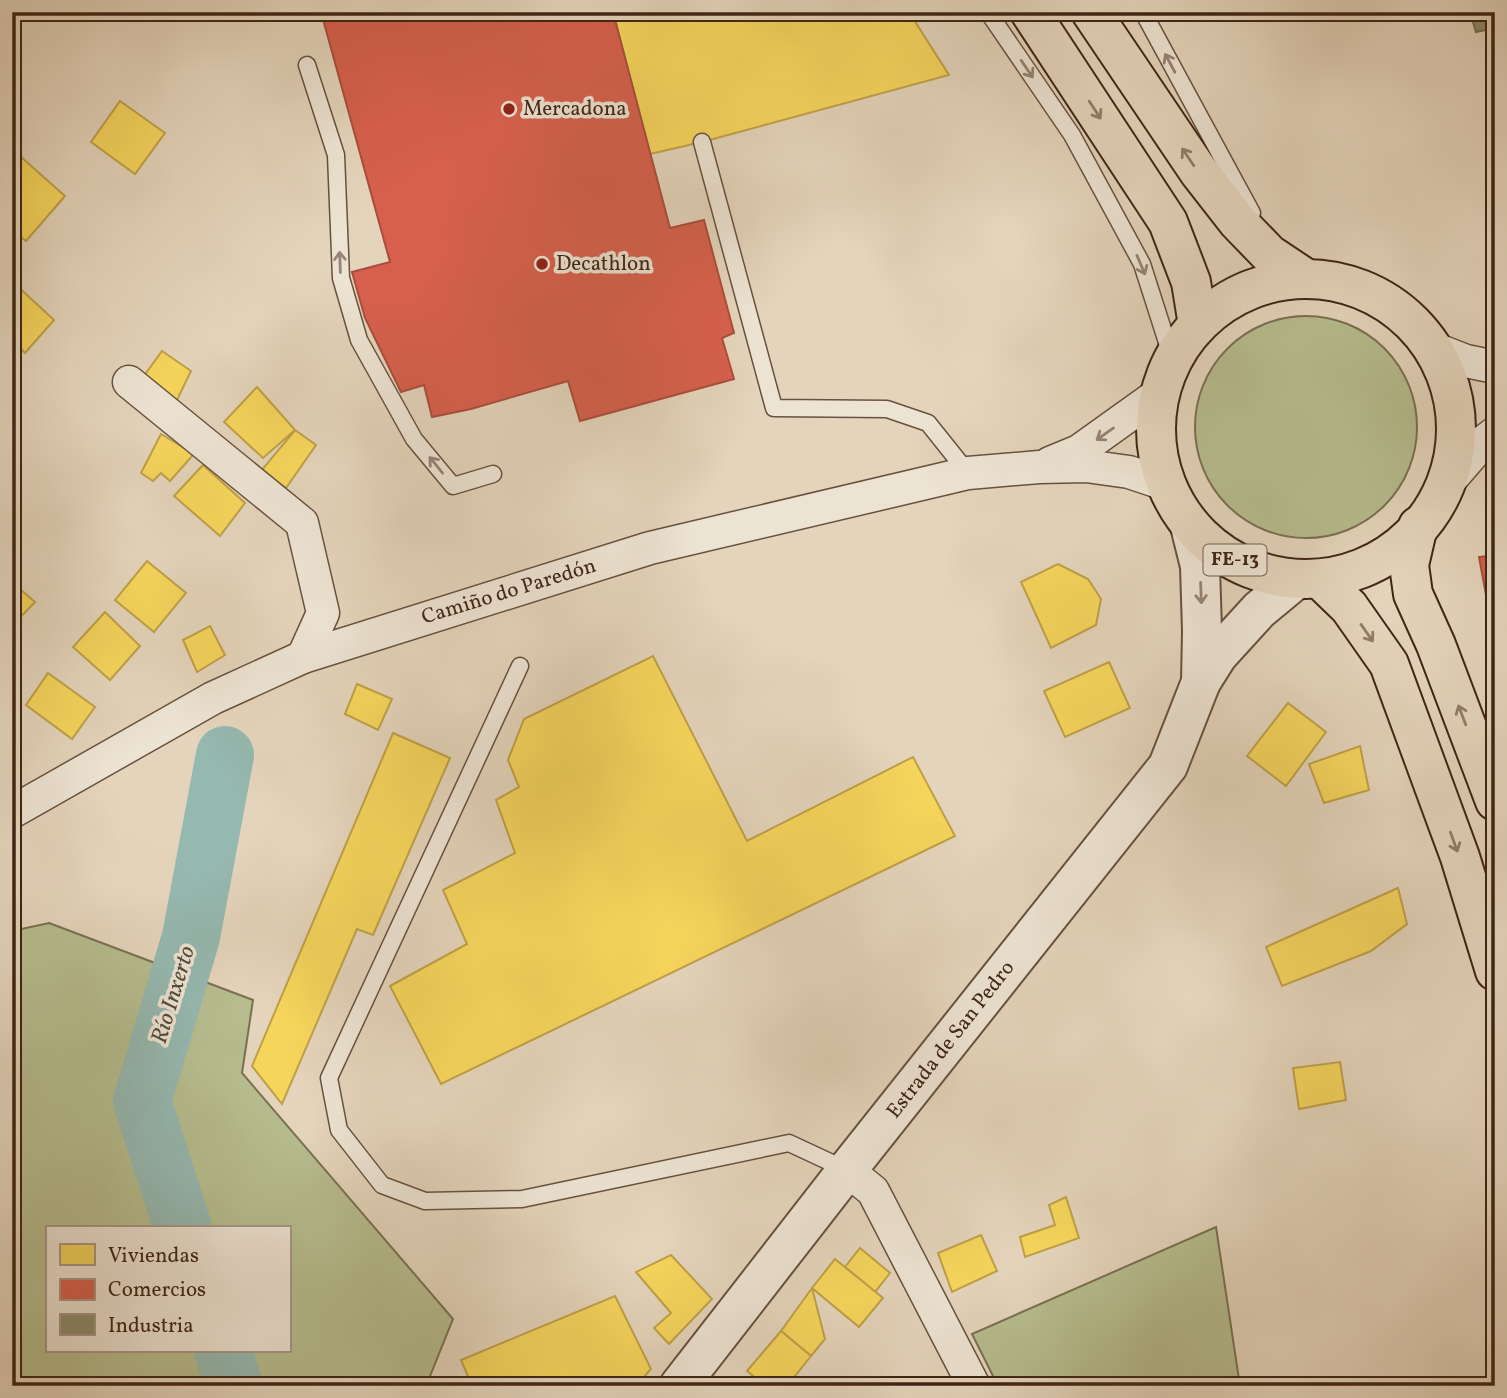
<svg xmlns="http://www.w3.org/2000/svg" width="1507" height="1398" viewBox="0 0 1507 1398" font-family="Vollkorn,serif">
<rect width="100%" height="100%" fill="#e4d4bb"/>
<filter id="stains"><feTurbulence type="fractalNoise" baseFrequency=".00286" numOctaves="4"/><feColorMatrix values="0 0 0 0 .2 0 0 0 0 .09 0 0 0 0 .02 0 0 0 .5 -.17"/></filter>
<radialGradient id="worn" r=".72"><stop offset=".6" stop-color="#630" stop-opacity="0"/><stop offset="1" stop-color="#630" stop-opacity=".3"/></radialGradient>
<g fill="#b6bc8e" stroke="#7a7052" stroke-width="2" fill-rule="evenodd">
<circle cx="1306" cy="427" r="111"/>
<path d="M49 923 253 1000 242 1073 453 1319 426 1386H12V931ZM47 1228H289V1351H47Z"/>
<polygon points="1216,1227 1240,1386 998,1386 972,1334"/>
</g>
<g fill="#f6d55c" stroke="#bfa047" stroke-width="2">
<polygon points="613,12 909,12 949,75 702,142 650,154"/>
<polygon points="120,101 165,133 135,174 91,142"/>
<polygon points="20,156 65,196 26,241 12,230 12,164"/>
<polygon points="13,282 54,320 25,353 12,340"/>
<polygon points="162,351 191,371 175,404 141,380"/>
<polygon points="257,387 295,430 263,458 224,422"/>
<polygon points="295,430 316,445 286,488 261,471"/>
<polygon points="161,434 194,454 170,481 161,473 153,481 141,473"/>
<polygon points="203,465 245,503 220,536 174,496"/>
<polygon points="147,561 186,593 154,632 115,600"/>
<polygon points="1058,564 1088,579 1101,599 1096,625 1051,648 1021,582"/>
<polygon points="12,582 35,602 12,626"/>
<polygon points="105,612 140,646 110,680 73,647"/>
<polygon points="210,626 225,655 197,672 183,640"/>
<polygon points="653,656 747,841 913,757 955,836 441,1084 390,986 467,944 443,890 515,853 496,800 519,787 508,760 524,719"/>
<polygon points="1109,662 1130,708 1065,737 1044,691"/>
<polygon points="48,673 95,707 72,739 26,705"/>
<polygon points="357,684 392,699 378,730 345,714"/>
<polygon points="1288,703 1326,732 1286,786 1247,756"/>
<polygon points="393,733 450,758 373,935 357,929 282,1104 252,1066"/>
<polygon points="1360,746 1369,790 1324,803 1309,764"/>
<polygon points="1398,888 1407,924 1371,951 1282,986 1266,947"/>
<polygon points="1340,1062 1346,1100 1299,1109 1293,1068"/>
<polygon points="1066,1197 1079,1238 1025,1257 1020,1237 1055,1225 1049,1205"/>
<polygon points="981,1235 997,1271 952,1292 938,1253"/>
<polygon points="860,1248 890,1273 875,1292 845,1267"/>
<polygon points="671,1255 712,1299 669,1344 654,1328 671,1313 636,1272"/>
<polygon points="835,1259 883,1298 859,1327 812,1288"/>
<polygon points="812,1288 825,1339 811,1356 781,1331"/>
<polygon points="615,1296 651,1369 636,1386 472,1386 461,1360"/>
<polygon points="781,1331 811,1356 787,1386 765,1386 747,1371"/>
</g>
<g fill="#d6604d" stroke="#a94e3c" stroke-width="2">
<polygon points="321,12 613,12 670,228 704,220 734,333 722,338 734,379 580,421 568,381 471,409 432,417 424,385 401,392 365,318 352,272 390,262"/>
<polygon points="1495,555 1495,643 1479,557"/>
</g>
<polygon fill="#8c8c6e" stroke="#756d54" stroke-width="2" points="1470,12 1495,12 1495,28 1476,32"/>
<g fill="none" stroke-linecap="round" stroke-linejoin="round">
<g stroke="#95b8b0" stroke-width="58">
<polyline points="183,1228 142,1101 191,937 225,755"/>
<polyline points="223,1351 234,1386"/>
</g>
<g stroke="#68513f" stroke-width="19">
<g id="service">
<polyline points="988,12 1072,135 1142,264 1173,361"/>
<polyline points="1143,12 1252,213"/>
<polyline points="307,65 336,155 341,278 359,340 414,439 453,486 493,474"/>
<polyline points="702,142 774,408 887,409 928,423 968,473"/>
<polyline points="520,666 329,1078 339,1130 382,1185 425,1201 522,1199 789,1143 847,1170"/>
</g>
</g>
<g stroke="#68513f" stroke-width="35">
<g id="minor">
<polyline points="1435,349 1466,361 1495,367"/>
<polyline points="129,382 302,523 323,613 303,657"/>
<polyline points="1050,463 1079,451 1160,393"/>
<polyline points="1444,487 1482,443 1495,433"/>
<polyline points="12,812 213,698 303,657 650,548 968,473 1039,467 1086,466 1129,472 1162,483"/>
<polyline points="847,1170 873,1191 974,1386"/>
</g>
</g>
<g stroke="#68513f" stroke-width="42">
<g id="tertiary">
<polyline points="1190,526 1200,566 1202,631 1201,682"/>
<polyline points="679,1386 847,1170 1168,766 1201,682 1218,655 1259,610 1294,581"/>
</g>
</g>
<g stroke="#3f2516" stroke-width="42">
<g id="trunk">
<polyline points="1030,12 1168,222 1191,282 1198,325"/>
<polyline points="1091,12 1199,172 1238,222 1269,254 1302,276"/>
<circle cx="1306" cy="429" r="150"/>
<polyline points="1418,526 1409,565 1413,594 1436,645 1495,801"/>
<polyline points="1322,581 1349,607 1389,664 1460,857 1495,971"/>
</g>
</g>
<use href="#service" stroke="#ede3d3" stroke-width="16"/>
<use href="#minor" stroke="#ede3d3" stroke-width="32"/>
<use href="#tertiary" stroke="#ede3d3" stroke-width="38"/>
<use href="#trunk" stroke="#e4d4bb" stroke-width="38"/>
</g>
<defs><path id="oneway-shaft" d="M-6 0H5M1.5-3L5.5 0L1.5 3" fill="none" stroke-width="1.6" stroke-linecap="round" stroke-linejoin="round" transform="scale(1.75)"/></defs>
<g stroke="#968474">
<use href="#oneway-shaft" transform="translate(1170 63) rotate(-118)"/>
<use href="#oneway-shaft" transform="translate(1027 69) rotate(56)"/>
<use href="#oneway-shaft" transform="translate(340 262) rotate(-92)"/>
<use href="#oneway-shaft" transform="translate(1141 265) rotate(67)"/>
<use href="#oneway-shaft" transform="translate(1105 434) rotate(145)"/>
<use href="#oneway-shaft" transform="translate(436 465) rotate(-129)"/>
<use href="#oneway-shaft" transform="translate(1201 593) rotate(88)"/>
</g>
<g stroke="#927c68">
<use href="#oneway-shaft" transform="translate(1095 110) rotate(57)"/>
<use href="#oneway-shaft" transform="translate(1188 157) rotate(-124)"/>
<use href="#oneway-shaft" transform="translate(1367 633) rotate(55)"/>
<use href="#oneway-shaft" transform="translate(1462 715) rotate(-111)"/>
<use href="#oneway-shaft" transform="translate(1454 842) rotate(70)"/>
</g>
<g fill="#8f2418" stroke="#ede3d3" stroke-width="2.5">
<circle cx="509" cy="109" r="7"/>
<circle cx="542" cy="264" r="7"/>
</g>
<g text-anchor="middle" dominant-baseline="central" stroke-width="7" stroke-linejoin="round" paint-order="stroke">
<rect fill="#ede3d3" stroke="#735e4f" stroke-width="2" x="1203.5" y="544.5" width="63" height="31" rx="5"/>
<g font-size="19" font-weight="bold" fill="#3f2516">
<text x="1235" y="560">FE-13</text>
</g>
<g font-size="21" fill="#3f2516" stroke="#ede3d3" text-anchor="start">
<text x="523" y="109">Mercadona</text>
<text x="556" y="264">Decathlon</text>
</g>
<g font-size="21" fill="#3f2516" stroke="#ede3d3">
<text transform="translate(509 592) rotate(-17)">Camiño do Paredón</text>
<text transform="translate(951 1040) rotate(-52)">Estrada de San Pedro</text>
</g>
<g font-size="23" font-style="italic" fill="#544a3c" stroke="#ede3d3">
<text transform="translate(174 995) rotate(-73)">Río Inxerto</text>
</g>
</g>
<rect width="1507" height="1398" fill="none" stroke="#e4d4bb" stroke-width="42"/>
<rect x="14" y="14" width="1479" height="1370" fill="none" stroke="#3f2516" stroke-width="3.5"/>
<rect x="21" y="21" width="1465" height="1356" fill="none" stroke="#3f2516" stroke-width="2"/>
<rect x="46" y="1226" width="245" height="126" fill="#ede3d3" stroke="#a79787" stroke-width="2"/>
<rect x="60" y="1244" width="35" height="21" fill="#f6d55c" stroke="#a79787" stroke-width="2"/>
<text x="108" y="1262" font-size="21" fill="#3f2516">Viviendas</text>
<rect x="60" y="1279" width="35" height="21" fill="#d6604d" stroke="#a79787" stroke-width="2"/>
<text x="108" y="1296" font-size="21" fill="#3f2516">Comercios</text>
<rect x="60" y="1314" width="35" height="21" fill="#8c8c6e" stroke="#a79787" stroke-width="2"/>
<text x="108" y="1332" font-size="21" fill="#3f2516">Industria</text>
<rect width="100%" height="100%" filter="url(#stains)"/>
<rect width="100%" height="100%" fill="url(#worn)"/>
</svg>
